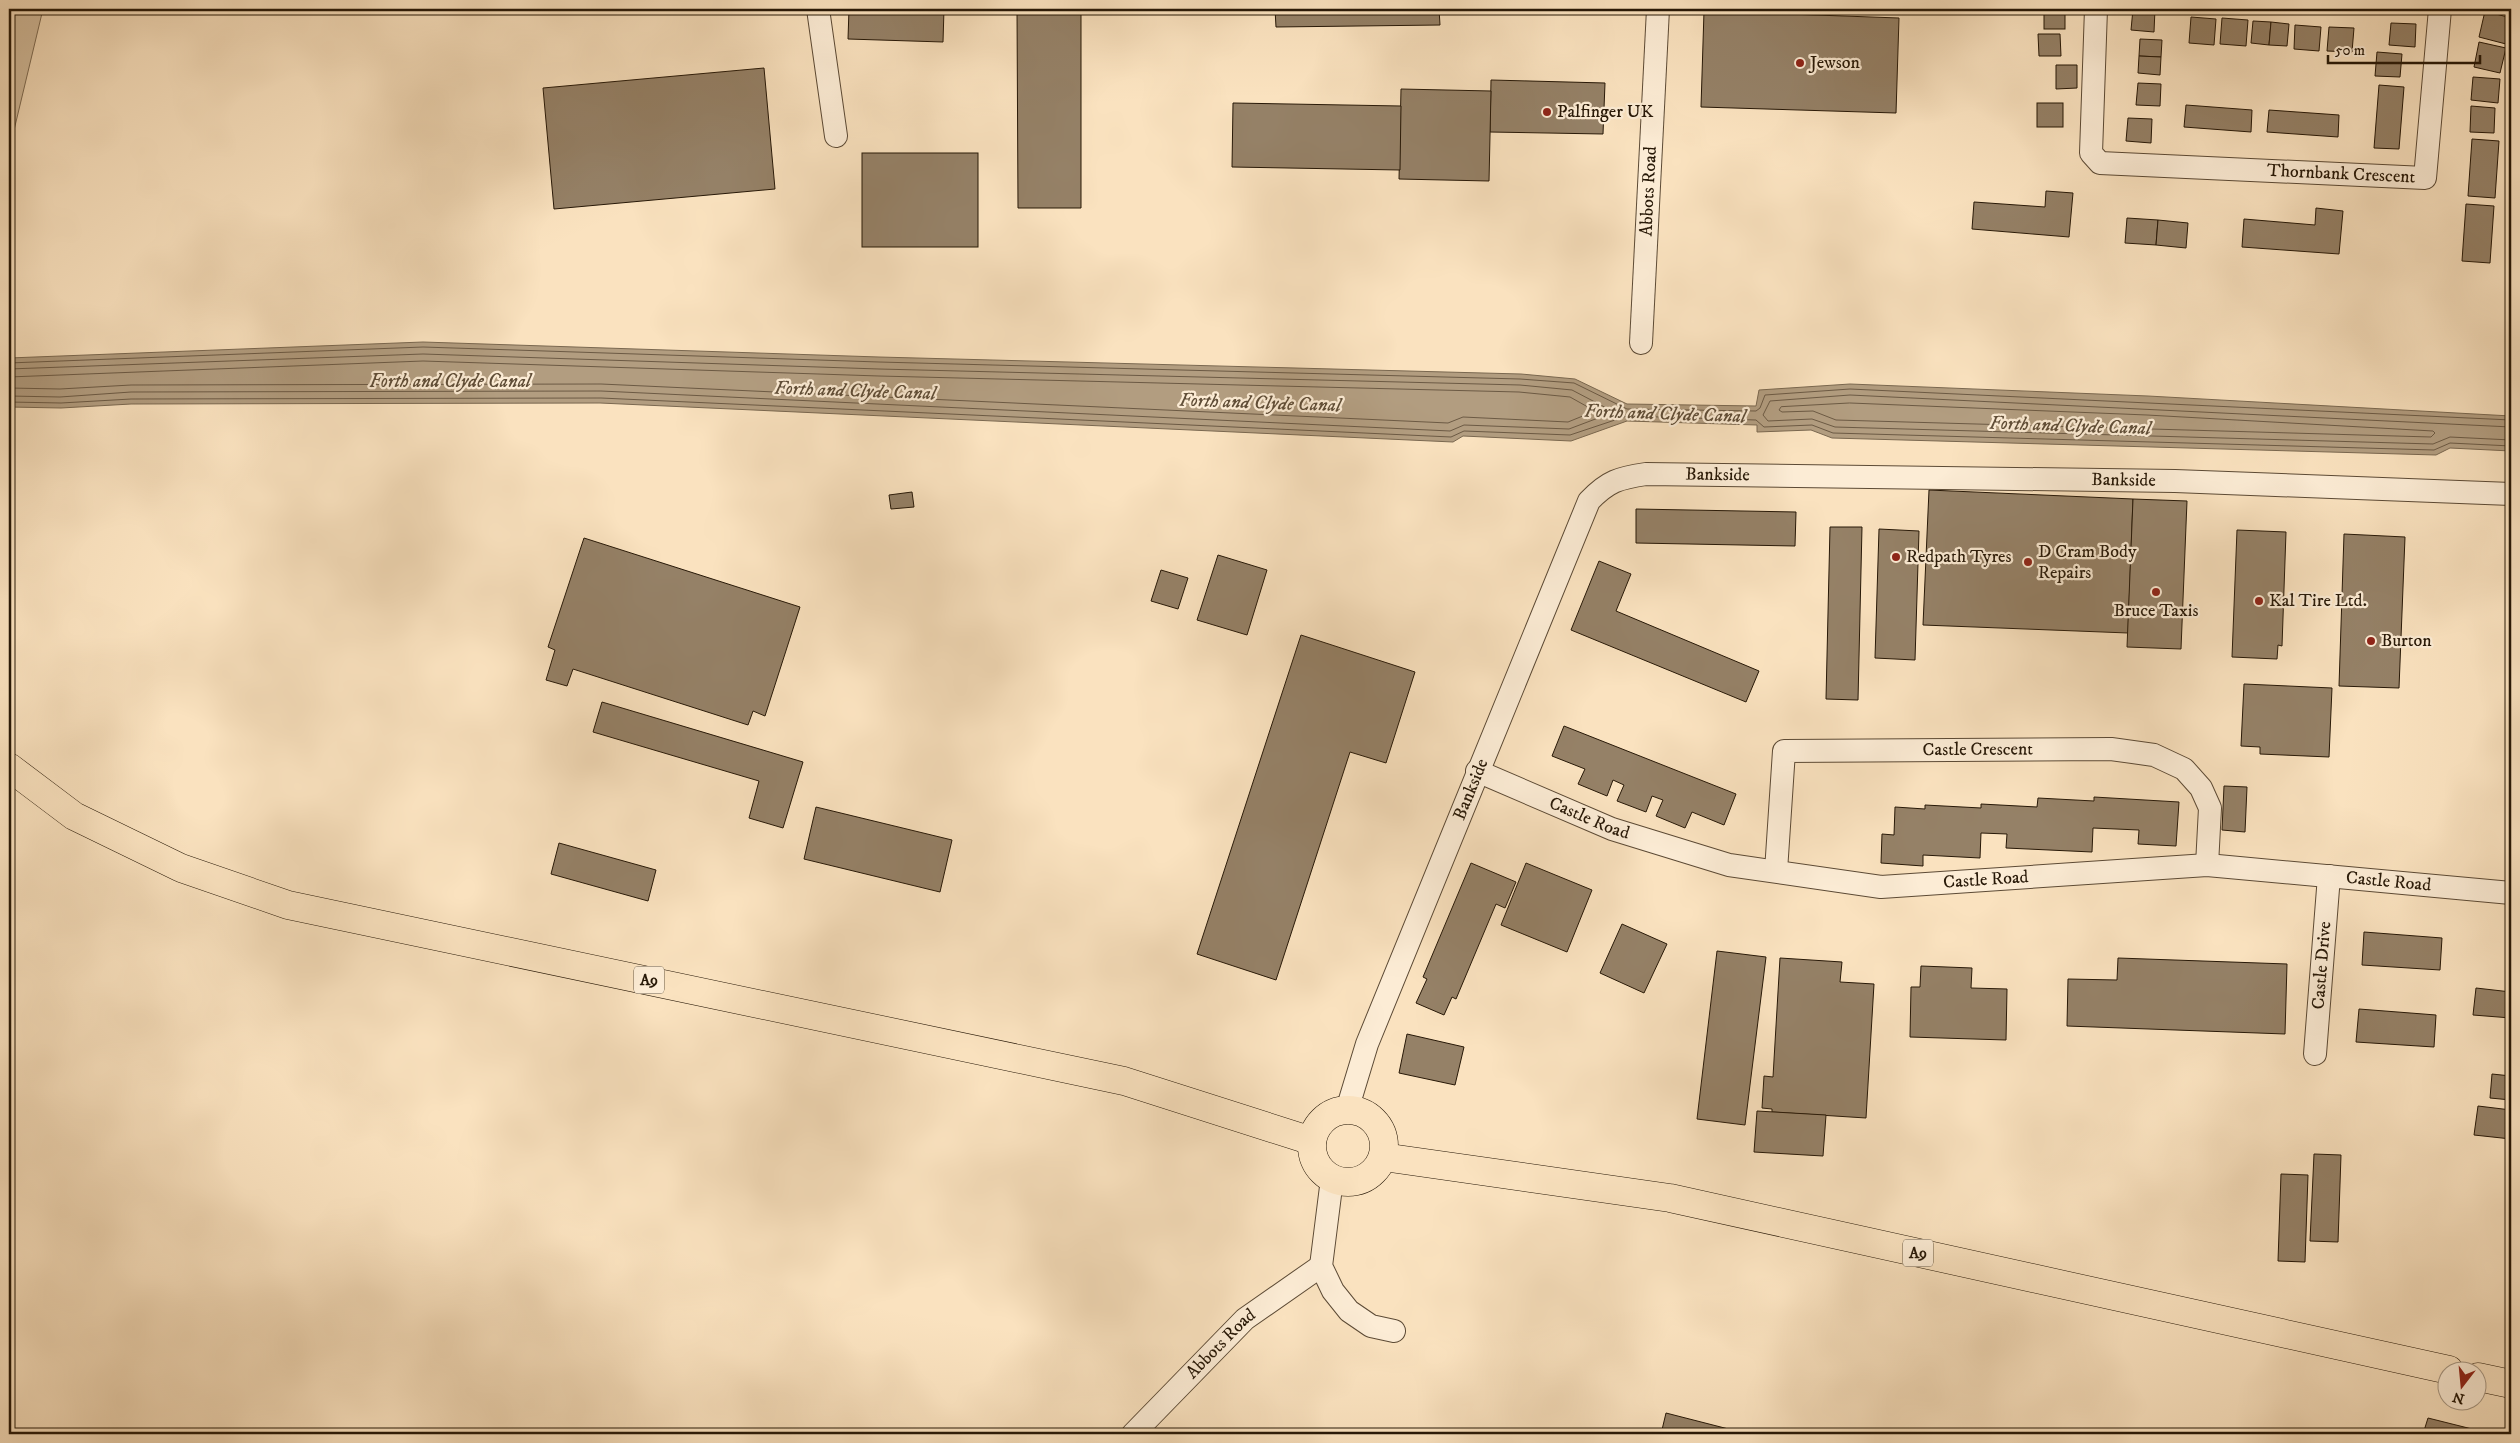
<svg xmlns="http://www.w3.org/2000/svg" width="2520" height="1443" viewBox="0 0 2520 1443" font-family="'IM FELL DW Pica',serif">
<rect width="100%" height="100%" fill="#fae2bf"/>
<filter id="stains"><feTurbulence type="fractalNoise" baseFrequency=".004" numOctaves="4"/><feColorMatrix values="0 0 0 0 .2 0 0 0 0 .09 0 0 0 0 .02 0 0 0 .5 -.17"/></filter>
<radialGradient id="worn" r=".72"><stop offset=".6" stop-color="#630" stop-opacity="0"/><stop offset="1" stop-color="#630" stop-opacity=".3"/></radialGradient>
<polygon fill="#d6c0a0" stroke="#7e6c54" points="9,9 43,9 9,151"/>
<polygon fill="#b29d80" stroke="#7a6850" points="423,342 879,357 1521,374 1575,379 1627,404 1756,406 1759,390 1850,384 2148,396 2511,416 2511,451 2450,448 2436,455 1832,438 1811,430 1757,432 1757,425 1627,421 1571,441 1463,436 1453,442 600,403 131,404 61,408 9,407 9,358"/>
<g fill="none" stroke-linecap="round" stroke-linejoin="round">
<g stroke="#6c5a44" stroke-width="1">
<polyline points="9,363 423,347 879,362 1520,379 1574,383 1627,409 1756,411 1760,408 1765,395 1850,389 2511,420"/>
<polyline points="9,369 423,354 879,369 1520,385 1572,390 1614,412 1569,429 1464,425 1450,431 601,391 131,392 60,397 9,396"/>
<polyline points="9,377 423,361 879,376 1519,392 1570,397 1595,411 1568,422 1463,417 1448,423 601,384 131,385 60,389 9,388"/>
<polyline points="9,402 61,403 131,399 601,398 1451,437 1464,431 1570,435 1627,416 1756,420 1764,427 1812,425 1833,433 2434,450 2450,443 2511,446"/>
<polygon points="1850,403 2147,415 2433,431 2435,433 2431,437 1836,420 1813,411 1782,412 1779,410 1781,407"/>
<polyline points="2511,427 1850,395 1770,401 1763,415 1768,421 1812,419 1835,427 2433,444 2450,437 2511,440"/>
</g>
</g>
<g fill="#958167" stroke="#271807">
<polygon points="849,9 944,9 943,42 848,39"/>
<polygon points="1017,9 1081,9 1081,208 1018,208"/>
<polygon points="1275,9 1439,9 1440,25 1276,27"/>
<rect x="2044" y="9" width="21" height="20"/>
<polygon points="2133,9 2155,9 2154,32 2131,30"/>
<polygon points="1704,11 1899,18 1896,113 1701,107"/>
<polygon points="2485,11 2511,18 2506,44 2479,37"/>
<polygon points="2191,17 2216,19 2214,45 2189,43"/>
<polygon points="2222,18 2248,20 2246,46 2220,44"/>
<polygon points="2253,21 2271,22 2269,45 2251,43"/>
<polygon points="2271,22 2289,24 2287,46 2269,45"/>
<polygon points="2391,23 2416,24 2415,47 2389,45"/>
<polygon points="2295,25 2321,27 2319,51 2294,49"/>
<polygon points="2329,27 2354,28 2352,52 2327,51"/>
<polygon points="2038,34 2060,34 2061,56 2039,56"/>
<polygon points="2140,39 2162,40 2161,57 2139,56"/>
<polygon points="2479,42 2506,48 2500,73 2474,67"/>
<polygon points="2377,52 2402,54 2400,77 2375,76"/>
<polygon points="2139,56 2161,57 2160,75 2138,73"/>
<polygon points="2056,65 2077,65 2077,88 2056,89"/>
<polygon points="764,68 775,189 554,209 543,88"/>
<polygon points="2473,77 2500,79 2498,103 2471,100"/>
<polygon points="1491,80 1605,83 1603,134 1490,132"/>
<polygon points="2138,83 2161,84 2160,106 2136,105"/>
<polygon points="2379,85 2404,87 2399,149 2374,148"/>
<polygon points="1401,89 1491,91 1489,181 1399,179"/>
<polygon points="1233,103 1401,106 1400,170 1232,167"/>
<rect x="2037" y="103" width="26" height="24"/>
<polygon points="2186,105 2252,110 2251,132 2184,127"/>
<polygon points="2471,106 2495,108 2494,133 2470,132"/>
<polygon points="2269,110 2339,115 2338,137 2267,132"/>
<polygon points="2128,118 2152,119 2151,143 2126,141"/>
<polygon points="2472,139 2499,141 2495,198 2468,196"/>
<rect x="862" y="153" width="116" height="94"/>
<polygon points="2046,191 2073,193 2069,237 1972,229 1974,202 2045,207"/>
<polygon points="2466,204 2494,206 2490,263 2462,261"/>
<polygon points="2316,208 2343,211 2339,254 2242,247 2244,219 2315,225"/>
<polygon points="2127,218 2158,220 2156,245 2125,243"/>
<polygon points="2158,220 2188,223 2186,248 2156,245"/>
<polygon points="1929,490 2133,499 2128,633 1923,625"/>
<polygon points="912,492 914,507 891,509 889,495"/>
<polygon points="2133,499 2187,501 2181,649 2127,647"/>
<polygon points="1636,509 1796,512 1795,546 1636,543"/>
<polygon points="1830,527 1862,527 1858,700 1826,699"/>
<polygon points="1879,529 1919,531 1915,660 1875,658"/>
<polygon points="2237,530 2286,532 2282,646 2278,645 2277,659 2232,657"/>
<polygon points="2344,534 2405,537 2399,688 2339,686"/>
<polygon points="584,538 800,607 765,716 753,711 748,725 573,669 567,686 546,680 555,650 548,647"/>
<polygon points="1218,555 1267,570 1247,635 1197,620"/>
<polygon points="1599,561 1631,574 1616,611 1759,671 1746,702 1571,630"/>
<polygon points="1161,570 1188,578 1178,609 1151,601"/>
<polygon points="1301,635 1415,672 1386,763 1350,752 1276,980 1197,954"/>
<polygon points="2244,684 2332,688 2329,757 2260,754 2260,747 2241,746"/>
<polygon points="602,702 803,762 783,828 749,818 759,781 593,732"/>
<polygon points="1564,726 1736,794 1724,825 1692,812 1685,828 1656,816 1663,800 1652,796 1646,812 1617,801 1624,785 1613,780 1607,796 1578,784 1585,769 1552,756"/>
<polygon points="2224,786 2247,787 2245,832 2222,830"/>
<polygon points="2094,797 2179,802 2176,846 2138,844 2139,830 2093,828 2092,852 2006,848 2007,834 1981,833 1980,858 1923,855 1923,866 1881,863 1882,834 1894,835 1895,807 1925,809 1925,805 1981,808 1981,804 2037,807 2038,798 2094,801"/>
<polygon points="816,807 952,840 940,892 804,859"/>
<polygon points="559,843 656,870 648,901 551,874"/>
<polygon points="1471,863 1516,882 1505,908 1496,904 1456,999 1452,997 1444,1015 1416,1003 1427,979 1423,977"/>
<polygon points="1526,863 1592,890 1567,952 1501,925"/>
<polygon points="1622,924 1667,944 1644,993 1600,973"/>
<polygon points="2364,932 2442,938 2440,970 2362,965"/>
<polygon points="1717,951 1766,957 1745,1125 1697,1119"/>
<polygon points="1780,958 1842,962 1840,982 1874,984 1866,1118 1772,1112 1772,1109 1762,1108 1764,1076 1773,1077"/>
<polygon points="2118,958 2287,964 2285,1034 2067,1026 2068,979 2117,980"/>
<polygon points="1921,966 1972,968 1971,988 2007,989 2006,1040 1910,1037 1911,987 1920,987"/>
<polygon points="2476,988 2511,992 2511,1018 2473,1015"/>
<polygon points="2359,1009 2436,1015 2434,1047 2356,1042"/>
<polygon points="1407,1034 1464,1047 1455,1085 1399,1073"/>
<polygon points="2492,1074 2511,1076 2511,1100 2490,1098"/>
<polygon points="2478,1106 2511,1110 2511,1139 2474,1135"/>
<polygon points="1757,1111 1826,1115 1823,1156 1754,1152"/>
<polygon points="2314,1154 2341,1155 2338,1242 2310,1241"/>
<polygon points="2281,1174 2308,1175 2305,1262 2278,1261"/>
<polygon points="1666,1413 1748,1434 1661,1434"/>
<polygon points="2428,1418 2492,1434 2423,1434"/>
</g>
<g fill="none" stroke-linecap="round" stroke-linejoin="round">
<g stroke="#5c4a35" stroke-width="24">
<g id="minor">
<polyline points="818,9 836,136"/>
<path id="s1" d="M2096 9 2091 153 2100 163 2425 178 2440 9"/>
<path id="s2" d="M1641 343 1658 9"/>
<path id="s3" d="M1477 771 1612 829 1729 865 1881 887 2207 865 2511 893"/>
<path id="s4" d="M1776 871 1784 751 2111 749 2154 755 2184 769 2201 788 2210 808 2207 865"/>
<path id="s5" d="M2315 1054 2329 876"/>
<path id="s6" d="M1347 1110 1367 1044 1589 501C1608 481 1619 478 1646 474L2175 481 2511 494"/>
<polyline points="1332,1179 1321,1266 1333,1291 1349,1311 1371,1326 1394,1331"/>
<path id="s7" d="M1133 1434 1245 1319 1321 1266"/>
</g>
</g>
<g stroke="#271807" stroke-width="29">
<g id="major">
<polyline points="9,767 74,816 181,868 288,905 1124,1081 1312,1141"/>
<circle cx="1348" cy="1146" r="36"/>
<polyline points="1383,1157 1670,1198 2449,1370"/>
<polyline points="2478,1377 2511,1384"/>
</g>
</g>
<use href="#minor" stroke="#fcecd5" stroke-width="22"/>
<use href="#major" stroke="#fae2bf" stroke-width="28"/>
</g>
<g fill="#8f2418" stroke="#fcecd5" stroke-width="2">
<circle cx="1800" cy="63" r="5"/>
<circle cx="1547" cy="112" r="5"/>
<circle cx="1896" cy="557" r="5"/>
<circle cx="2028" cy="562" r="5"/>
<circle cx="2156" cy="592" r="5"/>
<circle cx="2259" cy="601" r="5"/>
<circle cx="2371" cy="641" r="5"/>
</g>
<g text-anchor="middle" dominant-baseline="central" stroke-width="4.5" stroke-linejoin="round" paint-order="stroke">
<g fill="#fcecd5" stroke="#675845" stroke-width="1">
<rect x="634" y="966.5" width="30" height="27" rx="4"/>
<rect x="1903" y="1239.5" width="30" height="27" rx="4"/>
</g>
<g font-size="16" font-weight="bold" fill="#271807">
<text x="649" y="980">A9</text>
<text x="1918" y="1253">A9</text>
</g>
<g font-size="18" fill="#271807" stroke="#fcecd5" text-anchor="start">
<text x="1810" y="63">Jewson</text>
<text x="1557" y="112">Palfinger UK</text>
<text x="2038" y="552">D Cram Body<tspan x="2038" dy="21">Repairs</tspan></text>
<text x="1906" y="557">Redpath Tyres</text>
<text x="2269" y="601">Kal Tire Ltd.</text>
<text x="2156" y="611" text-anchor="middle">Bruce Taxis</text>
<text x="2381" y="641">Burton</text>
</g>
<g font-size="18" fill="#271807" stroke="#fcecd5">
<text stroke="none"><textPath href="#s1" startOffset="399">Thornbank Crescent</textPath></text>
<text stroke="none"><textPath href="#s2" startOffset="152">Abbots Road</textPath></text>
<text stroke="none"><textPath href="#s6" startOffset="792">Bankside</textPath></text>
<text stroke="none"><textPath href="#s6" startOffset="1198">Bankside</textPath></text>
<text stroke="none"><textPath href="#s4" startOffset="314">Castle Crescent</textPath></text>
<text stroke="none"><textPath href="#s6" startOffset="344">Bankside</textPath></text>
<text stroke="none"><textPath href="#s3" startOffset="122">Castle Road</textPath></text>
<text stroke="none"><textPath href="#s3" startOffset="528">Castle Road</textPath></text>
<text stroke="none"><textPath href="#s3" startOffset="932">Castle Road</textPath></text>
<text stroke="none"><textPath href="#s5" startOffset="89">Castle Drive</textPath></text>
<text stroke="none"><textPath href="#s7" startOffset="126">Abbots Road</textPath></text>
</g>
<g font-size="19" font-style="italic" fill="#5f4d37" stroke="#fcecd5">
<text x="450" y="381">Forth and Clyde Canal</text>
<text transform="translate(855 391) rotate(2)">Forth and Clyde Canal</text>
<text transform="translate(1260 403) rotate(2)">Forth and Clyde Canal</text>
<text transform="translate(1665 414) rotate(2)">Forth and Clyde Canal</text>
<text transform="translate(2070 426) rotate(2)">Forth and Clyde Canal</text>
</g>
</g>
<rect width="2520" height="1443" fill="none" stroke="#fae2bf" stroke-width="30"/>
<rect x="10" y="10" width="2500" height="1423" fill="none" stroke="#271807" stroke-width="2.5"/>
<rect x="15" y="15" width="2490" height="1413" fill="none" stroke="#271807"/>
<g transform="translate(2462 1386) rotate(196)"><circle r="24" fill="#fcecd5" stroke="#a79783"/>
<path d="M0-4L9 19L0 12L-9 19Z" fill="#8f2418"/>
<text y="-8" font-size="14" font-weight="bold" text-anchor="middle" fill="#271807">N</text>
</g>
<path d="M2328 55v8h152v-8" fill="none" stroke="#271807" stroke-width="2.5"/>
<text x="2335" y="55" font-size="15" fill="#271807" stroke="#fcecd5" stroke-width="4" paint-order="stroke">50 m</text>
<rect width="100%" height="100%" filter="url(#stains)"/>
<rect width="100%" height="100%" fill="url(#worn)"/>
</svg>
